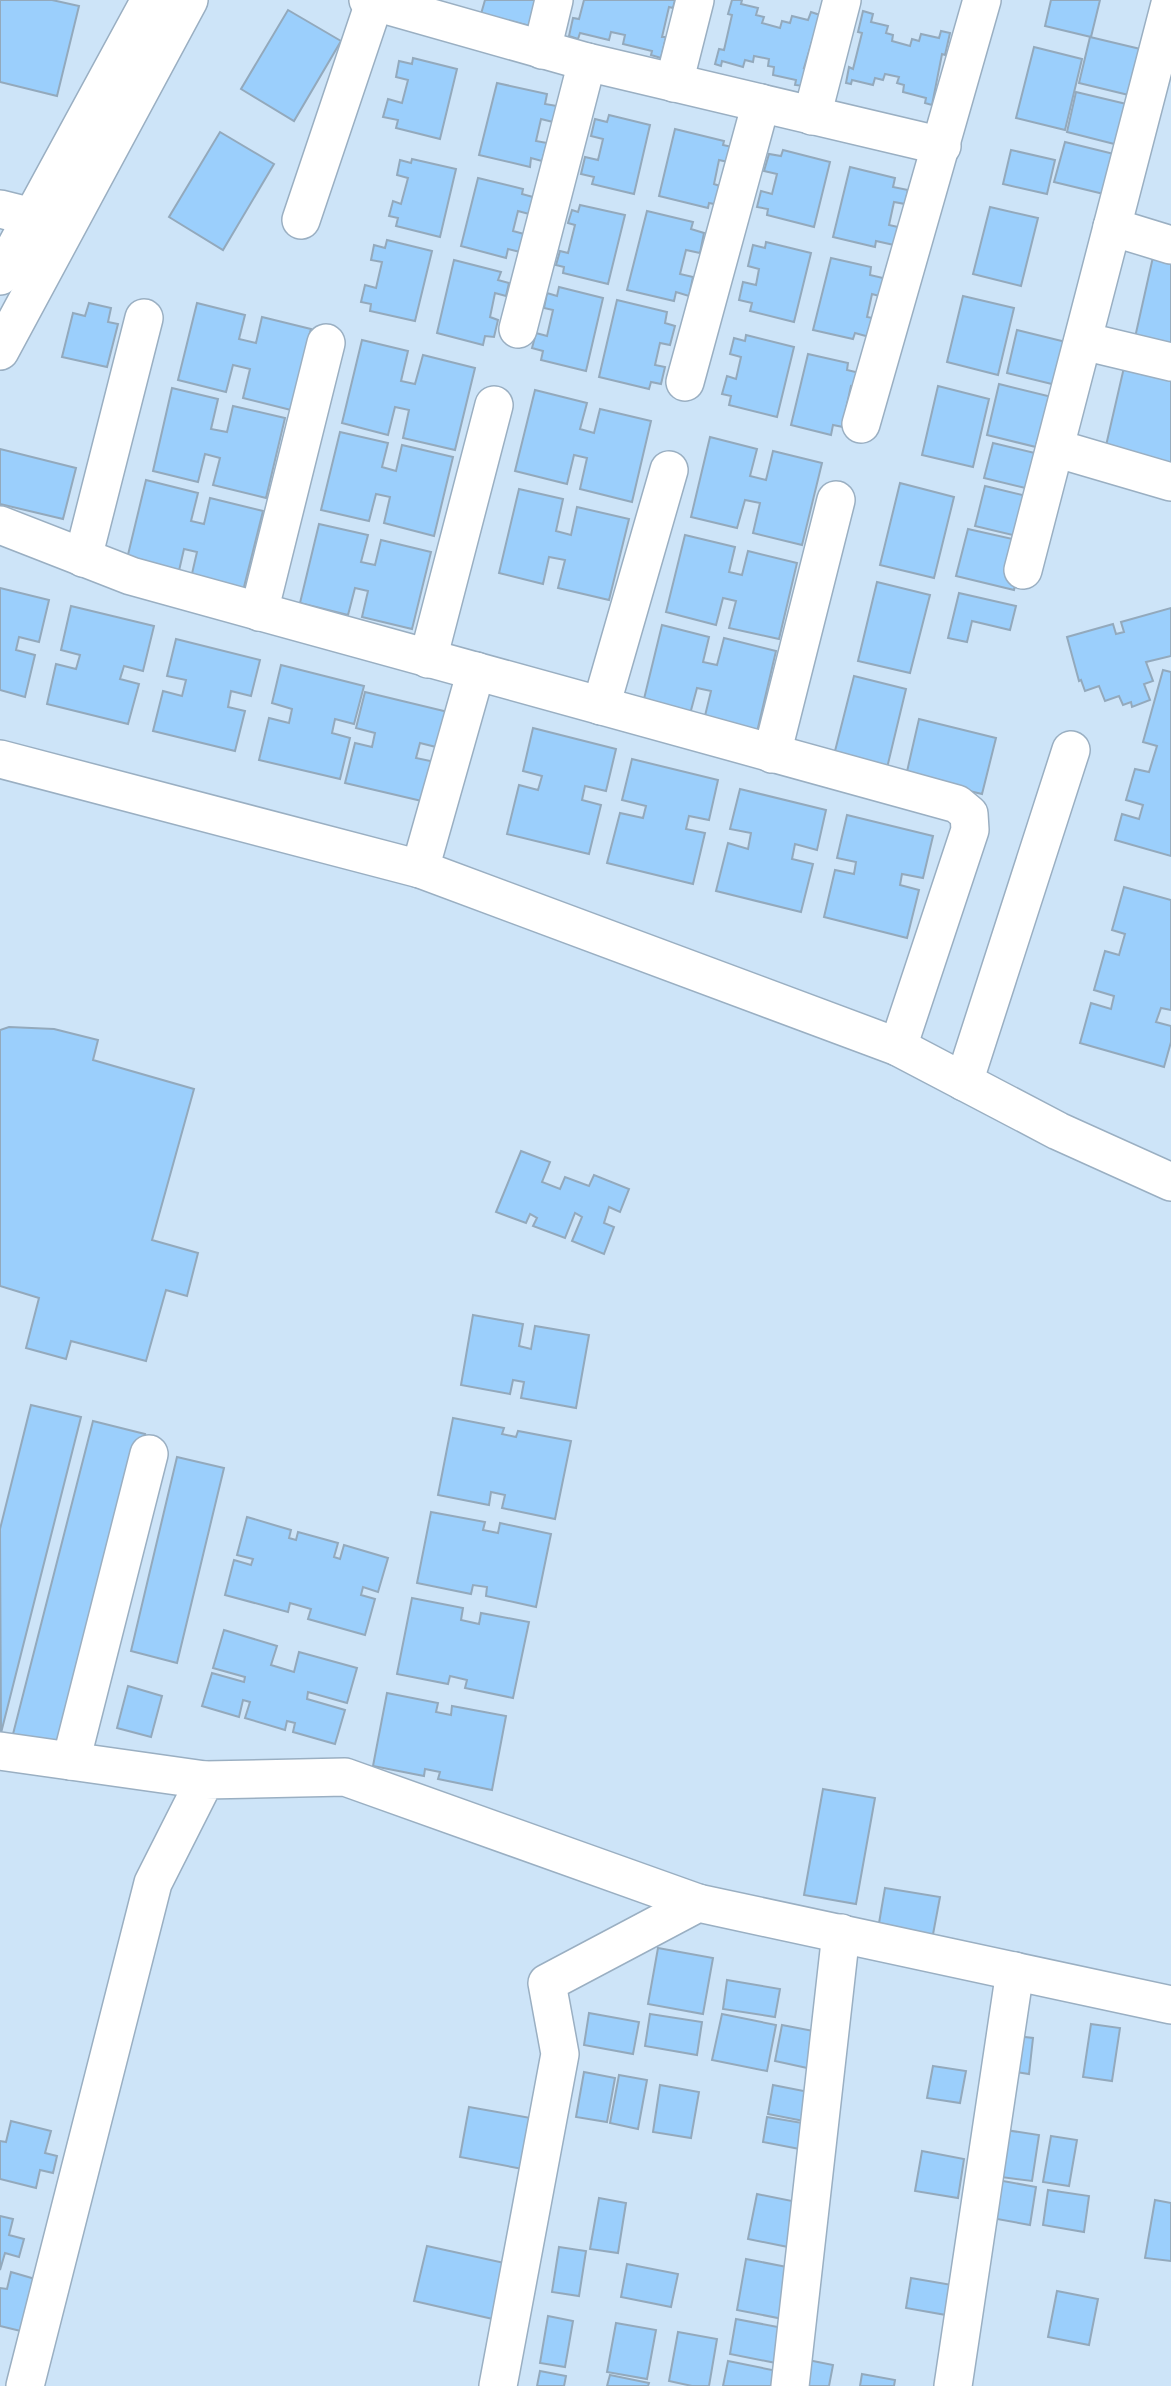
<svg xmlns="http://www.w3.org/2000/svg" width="1171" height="2386" viewBox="0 0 1171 2386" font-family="'IBM Plex Sans',sans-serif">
<rect width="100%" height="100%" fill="#cde4f8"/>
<g fill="#9bcffc" stroke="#93a9bc" stroke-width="2">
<polygon points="0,0 52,0 79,6 57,96 0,82"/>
<polygon points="485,0 537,0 530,26 481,14"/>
<polygon points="584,0 675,0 673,8 669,7 662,37 666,37 661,58 651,55 652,51 623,44 625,35 611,32 609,40 580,33 578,39 569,36 573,18 579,19"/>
<polygon points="732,0 742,0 741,4 758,8 756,15 764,17 762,23 780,28 782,21 790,23 792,16 808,20 811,12 820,15 804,68 807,68 803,86 795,85 796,80 773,75 774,67 768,66 769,59 754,56 753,62 745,60 743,67 722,61 721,66 715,64 719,49 724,50 732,15 728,14"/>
<polygon points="1051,0 1100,0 1091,37 1045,26"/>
<polygon points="288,10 341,41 294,121 241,89"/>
<polygon points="863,11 873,14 871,22 888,26 886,33 893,35 892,41 910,46 912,39 919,41 921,34 939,38 941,31 950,33 945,55 942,54 932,105 925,103 926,98 903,92 904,85 897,83 899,77 885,74 883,80 875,78 873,85 852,80 851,84 846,83 849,67 853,69 862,33 858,32"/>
<polygon points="1090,37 1153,52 1141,98 1079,83"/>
<polygon points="1034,47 1082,59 1065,130 1016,118"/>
<polygon points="413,58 457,69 440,139 396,128 398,120 383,117 388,99 402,103 408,80 396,77 399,61 412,64"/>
<polygon points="497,83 547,94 545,104 557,106 553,122 541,119 536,141 547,143 542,161 531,158 530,167 479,155"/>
<polygon points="1076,92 1139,107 1130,148 1067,132"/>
<polygon points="609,115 650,125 634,194 592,184 594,177 581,174 585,157 598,160 603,139 591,136 595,119 607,122"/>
<polygon points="675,129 724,141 723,145 732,147 728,162 719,160 714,184 723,187 719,205 709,203 708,208 659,196"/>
<polygon points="220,132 274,164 223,250 169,217"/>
<polygon points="1065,142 1122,156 1112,196 1054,182"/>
<polygon points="783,150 830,162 814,227 767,215 768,209 757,207 761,191 772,194 777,174 764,171 769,154 781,156"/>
<polygon points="1011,150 1055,160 1047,194 1003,184"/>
<polygon points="412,159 456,169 440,237 396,226 398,218 389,216 393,201 401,204 408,178 397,175 400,160 411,163"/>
<polygon points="850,167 895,178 893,187 908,190 905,204 894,202 889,225 898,227 894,245 876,241 875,247 833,237"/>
<polygon points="478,178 523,189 522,194 533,197 529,214 518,211 513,231 524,234 520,252 508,249 506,258 461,246"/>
<polygon points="580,205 625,215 608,284 563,273 564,267 556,265 560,251 568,253 575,225 568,223 572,210 578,212"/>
<polygon points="990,207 1038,218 1021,286 973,274"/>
<polygon points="647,211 693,222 691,229 704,233 700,253 686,250 680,274 693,277 689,296 676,292 674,301 627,290"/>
<polygon points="387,240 432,251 415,321 370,311 371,304 361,302 365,285 376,288 382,262 371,260 374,245 385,248"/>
<polygon points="766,242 811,253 794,322 750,311 752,303 739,300 743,282 756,285 759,269 748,266 753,245 765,248"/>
<polygon points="1153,257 1171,261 1171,351 1134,342"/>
<polygon points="831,258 871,267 870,275 887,279 883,297 872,294 867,317 878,319 873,338 855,333 853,339 813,330"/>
<polygon points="454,260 501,272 498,280 509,283 506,296 495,293 490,317 498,320 494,337 485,336 483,345 437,333"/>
<polygon points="559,287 603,298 586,371 541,360 543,351 532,348 536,333 547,336 553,310 544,308 547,293 557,296"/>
<polygon points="963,296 1014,308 998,375 947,362"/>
<polygon points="617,300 667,312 665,323 675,326 670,345 660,343 655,365 665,367 661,384 651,382 649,389 599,377"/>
<polygon points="89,303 111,308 108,322 118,324 107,367 62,357 73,313 85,316"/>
<polygon points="197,303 245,315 239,339 256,343 262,317 311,329 291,410 243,398 250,369 233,365 226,392 178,380"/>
<polygon points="1017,330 1070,343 1060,386 1007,373"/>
<polygon points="746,335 794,347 777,417 729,405 731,396 722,394 727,376 736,379 741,357 730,354 734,338 745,341"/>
<polygon points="362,340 408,351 401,381 415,384 423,355 475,368 455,450 403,438 409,410 395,407 388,435 342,423"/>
<polygon points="808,354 848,363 847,370 864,374 861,388 851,386 846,409 857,411 853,429 833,425 831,435 791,425"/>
<polygon points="1125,363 1171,374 1171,465 1105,450"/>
<polygon points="999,384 1060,399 1048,450 987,435"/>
<polygon points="938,386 989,399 973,467 922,455"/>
<polygon points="172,388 218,399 211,429 227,432 233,406 285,418 266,498 213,485 220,458 205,454 198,482 153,471"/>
<polygon points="535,390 587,403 580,429 594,433 600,409 651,421 632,502 580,489 587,458 574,455 567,484 515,471"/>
<polygon points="340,432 388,443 382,467 396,471 402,445 453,457 434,536 384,523 390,497 376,494 369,521 321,510"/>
<polygon points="710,437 757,449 750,476 766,480 773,451 822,463 802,545 753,533 760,503 745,500 737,528 691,517"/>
<polygon points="993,443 1043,455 1034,490 984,478"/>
<polygon points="0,449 76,468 63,519 0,504"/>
<polygon points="146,480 198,493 191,521 204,524 210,498 263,511 243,591 191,578 197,552 184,549 178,575 126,563"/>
<polygon points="900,483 954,497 934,578 880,565"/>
<polygon points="985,486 1035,498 1025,538 975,526"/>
<polygon points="519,489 563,499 556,531 571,535 577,507 629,519 609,600 558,588 565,560 549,557 543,584 499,573"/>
<polygon points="319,524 368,535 361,562 375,565 381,540 431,552 412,629 362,617 368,591 355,588 348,615 300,603"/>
<polygon points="968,529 1026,542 1014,590 956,576"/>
<polygon points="685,535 735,547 729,572 742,575 748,551 797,563 779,639 729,628 736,601 723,598 716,625 666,612"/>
<polygon points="877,582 930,595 910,673 858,661"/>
<polygon points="0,588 49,600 39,642 19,637 16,650 35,655 25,697 0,690"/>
<polygon points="959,593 1016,606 1010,630 972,621 967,642 948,638"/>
<polygon points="71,606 154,626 143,671 124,666 120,679 139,684 128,724 47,704 56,664 76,669 80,655 61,650"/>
<polygon points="1171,608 1171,656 1146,662 1153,681 1144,684 1150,700 1132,707 1131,702 1123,705 1119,696 1105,701 1099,686 1085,691 1081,680 1079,681 1067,637 1113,624 1116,634 1124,632 1121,622"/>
<polygon points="662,625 709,637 703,662 717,665 724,638 776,651 757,732 704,720 711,691 697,688 690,714 643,703"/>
<polygon points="176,639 260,660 251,696 231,691 228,707 245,711 235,751 153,731 163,691 182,696 186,680 167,676"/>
<polygon points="281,665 364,686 354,724 335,719 332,733 350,738 340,779 259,760 269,718 289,723 292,709 272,703"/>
<polygon points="1163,670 1171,672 1171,856 1115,840 1122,814 1139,819 1143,805 1126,800 1135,769 1149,772 1157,746 1143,742"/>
<polygon points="854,676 906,689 887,768 834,755"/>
<polygon points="365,692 448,712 440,748 420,743 416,758 435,762 426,802 345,783 355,743 372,747 375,733 356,728"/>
<polygon points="919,719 996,738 982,794 906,776"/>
<polygon points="533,728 616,749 606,791 585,786 582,800 601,805 589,854 507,834 519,785 538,790 542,776 523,771"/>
<polygon points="632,759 718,780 709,820 689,816 686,829 705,833 693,884 607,863 620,813 643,818 646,806 622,800"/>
<polygon points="740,789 826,810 817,850 795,844 792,859 813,864 801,912 716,891 728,843 748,849 751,833 730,829"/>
<polygon points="847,815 933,836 923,878 902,874 900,885 919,890 907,938 824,917 835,870 854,874 856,862 837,858"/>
<polygon points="1124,887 1171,900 1171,1010 1161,1008 1156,1022 1171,1026 1171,1042 1164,1067 1080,1043 1091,1003 1111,1009 1114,996 1094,990 1105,951 1119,955 1125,934 1112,930"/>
<polygon points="9,1027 54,1029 98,1040 93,1060 194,1089 152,1240 198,1253 187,1296 166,1290 146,1361 71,1341 66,1359 26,1348 39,1298 0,1286 0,1030"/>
<polygon points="521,1151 550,1162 542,1182 560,1189 565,1177 589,1186 594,1175 629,1189 620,1212 609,1207 604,1223 614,1227 604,1254 572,1241 582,1217 575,1213 565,1238 533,1226 537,1218 530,1214 526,1223 496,1212"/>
<polygon points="473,1315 523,1324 519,1346 531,1349 535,1326 589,1335 576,1408 521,1398 524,1382 513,1380 510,1394 461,1385"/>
<polygon points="31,1405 81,1417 1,1733 0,1529"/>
<polygon points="453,1418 504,1428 502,1434 516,1437 518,1431 571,1441 555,1519 502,1508 505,1495 491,1492 489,1505 438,1495"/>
<polygon points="93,1421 145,1434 63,1752 12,1738"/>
<polygon points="177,1457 224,1468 177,1663 131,1651"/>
<polygon points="431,1512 485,1522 483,1530 498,1533 500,1523 551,1534 536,1607 486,1596 487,1587 473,1585 471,1594 417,1583"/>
<polygon points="247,1517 291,1530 289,1538 296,1540 298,1532 338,1543 334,1557 340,1559 344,1545 388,1558 378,1592 363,1587 361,1595 375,1599 365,1635 308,1619 311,1609 290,1603 288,1612 225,1595 234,1560 251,1565 253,1559 237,1555"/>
<polygon points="412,1598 463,1608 461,1620 479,1624 481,1613 529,1622 513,1698 465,1688 467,1680 450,1676 448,1684 397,1674"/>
<polygon points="224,1630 277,1646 271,1665 294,1672 299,1652 357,1668 347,1703 308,1692 307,1699 345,1710 335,1744 293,1732 295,1723 287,1721 285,1730 245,1718 250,1702 243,1700 239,1717 202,1706 212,1673 244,1682 245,1677 213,1668"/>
<polygon points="128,1686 162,1696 151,1737 117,1728"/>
<polygon points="387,1693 438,1703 436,1712 451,1715 452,1706 506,1716 492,1790 438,1779 440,1772 425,1769 424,1776 373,1766"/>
<polygon points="823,1789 875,1798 856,1904 804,1895"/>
<polygon points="885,1888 940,1897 931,1945 877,1935"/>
<polygon points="658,1948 713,1958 703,2014 648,2004"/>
<polygon points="727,1980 780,1989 775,2017 723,2009"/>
<polygon points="589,2013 639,2022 633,2054 584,2045"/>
<polygon points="650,2014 702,2022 697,2055 645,2046"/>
<polygon points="722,2014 776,2025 767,2071 712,2060"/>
<polygon points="1091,2024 1120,2028 1112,2081 1083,2077"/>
<polygon points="782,2025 829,2034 821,2071 775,2061"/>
<polygon points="1006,2035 1033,2038 1029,2074 1002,2070"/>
<polygon points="933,2066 966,2071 960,2103 927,2098"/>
<polygon points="584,2072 615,2078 607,2122 576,2117"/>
<polygon points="619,2075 647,2080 638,2129 610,2123"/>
<polygon points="660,2085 699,2092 691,2138 653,2132"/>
<polygon points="773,2085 819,2094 814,2123 768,2114"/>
<polygon points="469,2107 542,2120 533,2171 460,2157"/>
<polygon points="767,2117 814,2125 810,2151 763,2142"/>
<polygon points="11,2121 51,2131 45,2153 57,2156 53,2173 40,2170 36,2188 0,2179 0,2141 6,2142"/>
<polygon points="992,2128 1039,2135 1032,2181 986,2175"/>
<polygon points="1051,2136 1077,2140 1069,2186 1043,2182"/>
<polygon points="922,2151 964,2159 958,2198 915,2191"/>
<polygon points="992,2179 1036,2187 1030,2225 986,2217"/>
<polygon points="1048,2190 1089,2196 1084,2232 1043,2225"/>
<polygon points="757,2194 802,2203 793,2248 748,2239"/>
<polygon points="599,2198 626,2203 618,2253 590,2249"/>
<polygon points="1155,2200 1171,2203 1171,2261 1145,2258"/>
<polygon points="0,2216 13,2219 9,2235 24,2239 19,2257 5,2253 0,2270"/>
<polygon points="427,2246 518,2266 506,2322 414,2301"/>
<polygon points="559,2247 586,2251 579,2296 552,2292"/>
<polygon points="746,2259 792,2268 783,2319 737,2310"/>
<polygon points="627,2264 678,2274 671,2307 621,2297"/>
<polygon points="11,2272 42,2281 29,2333 0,2326 0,2288 7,2289"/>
<polygon points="911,2278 952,2285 946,2315 906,2308"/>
<polygon points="1057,2291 1098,2299 1089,2345 1048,2337"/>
<polygon points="548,2316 573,2321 565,2367 540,2363"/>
<polygon points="736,2319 783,2328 776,2363 730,2354"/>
<polygon points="616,2323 656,2330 647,2379 607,2372"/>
<polygon points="678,2332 717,2339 709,2386 692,2386 669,2381"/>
<polygon points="808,2360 833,2365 829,2386 802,2386"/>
<polygon points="728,2361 777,2371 774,2386 723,2386"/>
<polygon points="540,2371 566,2376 564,2386 537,2386"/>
<polygon points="862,2374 895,2380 894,2386 860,2386"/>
<polygon points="610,2375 649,2383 648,2386 607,2386"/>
</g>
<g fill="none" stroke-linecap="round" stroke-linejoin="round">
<g stroke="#9aafc2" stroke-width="40">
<g id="minor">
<polyline points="368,0 587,62 942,146"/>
<polyline points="542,50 554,0"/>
<polyline points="674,83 695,0"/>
<polyline points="812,116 842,0"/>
<polyline points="0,209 32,217"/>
<polyline points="301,220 375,0"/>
<polyline points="1112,227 1171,245"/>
<polyline points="0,276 150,0"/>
<polyline points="518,329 587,62"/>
<polyline points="1083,341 1171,362"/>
<polyline points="0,351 189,0"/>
<polyline points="685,382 761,103"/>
<polyline points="861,424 982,0"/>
<polyline points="1055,448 1171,482"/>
<polyline points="0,525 131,576 957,804 969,814 970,830 898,1047"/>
<polyline points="83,558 144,318"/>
<polyline points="1023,570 1171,0"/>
<polyline points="259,612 326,343"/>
<polyline points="428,659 494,405"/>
<polyline points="601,706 669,470"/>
<polyline points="772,754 836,500"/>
<polyline points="0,759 420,869 898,1047 1058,1131 1171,1182"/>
<polyline points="420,869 476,671"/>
<polyline points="964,1082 1071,750"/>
<polyline points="0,1751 205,1780"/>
<polyline points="71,1761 149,1454"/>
<polyline points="25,2386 153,1883 205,1780 345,1777 698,1903"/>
<polyline points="498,2386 560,2054 547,1983 698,1903 1171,2005"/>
<polyline points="790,2386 841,1933"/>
<polyline points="953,2386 1015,1971"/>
</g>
</g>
<use href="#minor" stroke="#fff" stroke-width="37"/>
</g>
</svg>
